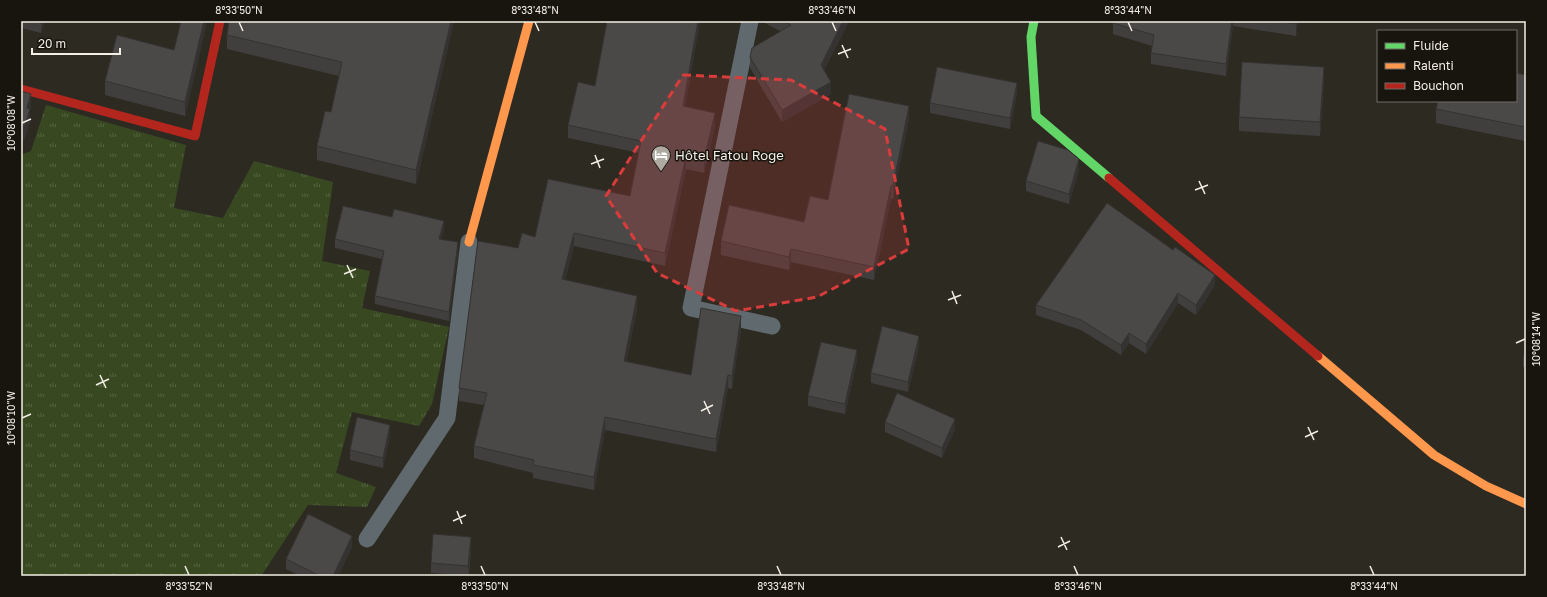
<svg xmlns="http://www.w3.org/2000/svg" width="1547" height="597" viewBox="0 0 1547 597" font-family="'Golos Text',sans-serif">
<defs>
<pattern id="grass-tufts" width="24" height="20" patternUnits="userSpaceOnUse"><rect width="24" height="20" fill="#384922"/><path d="M3 7l-1-3M5 7V3M7 7l1-3M15 17l-1-3M17 17v-4M19 17l1-3" fill="none" stroke="#556442"/></pattern>
</defs>
<rect width="100%" height="100%" fill="#2d2a22"/>
<polygon fill="url(#grass-tufts)" points="46,105 186,145 174,208 223,218 254,161 333,182 322,261 370,271 362,308 449,327 432,404 419,426 352,412 336,473 376,487 367,507 308,505 261,576 21,576 21,155 31,151"/>
<g fill="none" stroke-linecap="round" stroke-linejoin="round">
<g stroke="#606a6e" stroke-width="17">
<polyline points="750,21 691,308 772,326"/>
<polyline points="367,539 447,418 469,242"/>
</g>
<polyline stroke="#63d668" stroke-width="9" points="1034,21 1031,37 1036,116 1109,178"/>
<g stroke="#ff974d" stroke-width="9">
<polyline points="469,242 529,21"/>
<polyline points="1318,356 1434,455 1486,486 1526,504"/>
</g>
<g stroke="#b3261e" stroke-width="9">
<polyline points="21,89 195,136 220,21"/>
<polyline points="1109,178 1318,356"/>
</g>
</g>
<g fill="#403f3e">
<polygon points="21,21 44,21 41,33 21,28"/>
<polygon points="207,21 185,116 105,95 105,81 174,50"/>
<polygon points="229,21 454,21 416,184 317,160 317,146 331,112 339,76 227,49 227,35"/>
<polygon points="607,21 700,21 685,106 715,126 704,173 686,169 665,266 574,246 565,280 637,309 626,362 691,375 741,329 732,389 728,388 716,452 605,430 594,490 533,478 533,473 474,458 474,446 484,405 459,401 459,388 518,248 535,237 630,196 639,153 568,138 568,125 595,86"/>
<polygon points="761,21 849,21 824,70 831,94 782,122 750,68 750,57 780,31"/>
<polygon points="1113,21 1298,21 1296,36 1233,26 1226,76 1151,64 1151,53 1152,46 1113,34"/>
<polygon points="1526,75 1526,138 1525,141 1436,123 1436,109"/>
<polygon points="1324,81 1320,136 1239,131 1239,117"/>
<polygon points="1017,93 1010,129 930,113 930,103"/>
<polygon points="909,119 893,199 891,199 874,280 791,262 789,270 721,255 721,241 804,222 828,200"/>
<polygon points="1079,169 1069,204 1026,191 1026,181"/>
<polygon points="1526,180 1526,192 1525,191 1525,181"/>
<polygon points="444,229 441,239 458,251 449,321 375,304 375,296 382,259 335,248 335,239"/>
<polygon points="1215,285 1196,315 1178,303 1146,354 1129,343 1121,355 1081,330 1036,315 1036,305"/>
<polygon points="919,346 908,392 871,383 871,373"/>
<polygon points="1526,351 1526,368 1523,367 1523,357"/>
<polygon points="857,360 845,414 808,406 808,396"/>
<polygon points="885,422 955,429 942,458 885,432"/>
<polygon points="390,435 383,468 350,460 350,450"/>
<polygon points="352,547 338,576 300,576 286,569 286,559"/>
<polygon points="471,547 469,576 431,573 431,563"/>
</g>
<g fill="#343332">
<polygon points="41,21 44,21 41,33"/>
<polygon points="204,21 207,21 185,116 185,102"/>
<polygon points="451,21 454,21 416,184 416,170"/>
<polygon points="698,21 700,21 683,119 683,106"/>
<polygon points="843,21 849,21 821,77 821,65"/>
<polygon points="1232,21 1233,21 1233,26 1226,76 1226,64"/>
<polygon points="1297,21 1298,21 1296,36 1296,24"/>
<polygon points="1324,67 1324,81 1320,136 1320,122"/>
<polygon points="831,82 831,94 782,122 782,110"/>
<polygon points="1017,83 1017,93 1010,129 1010,118"/>
<polygon points="31,94 31,108 30,112 30,123 25,139 21,141 21,127"/>
<polygon points="909,106 909,119 893,199 893,186"/>
<polygon points="715,113 715,126 704,173 704,160"/>
<polygon points="1526,124 1526,138 1525,141 1525,127"/>
<polygon points="686,156 686,169 665,266 665,253"/>
<polygon points="1079,159 1079,169 1069,204 1069,194"/>
<polygon points="891,186 891,199 874,280 874,267"/>
<polygon points="444,221 444,229 439,248 439,239"/>
<polygon points="574,233 574,246 562,292 562,279"/>
<polygon points="458,242 458,251 449,321 449,312"/>
<polygon points="791,249 791,262 789,270 789,257"/>
<polygon points="1215,275 1215,285 1196,315 1196,305"/>
<polygon points="1178,293 1178,303 1146,354 1146,344"/>
<polygon points="637,296 637,309 624,374 624,361"/>
<polygon points="741,316 741,329 732,389 732,376"/>
<polygon points="1129,333 1129,343 1121,355 1121,345"/>
<polygon points="919,336 919,346 908,392 908,382"/>
<polygon points="857,350 857,360 845,414 845,404"/>
<polygon points="728,375 728,388 716,452 716,439"/>
<polygon points="605,417 605,430 594,490 594,477"/>
<polygon points="955,419 955,429 942,458 942,448"/>
<polygon points="390,425 390,435 383,468 383,458"/>
<polygon points="352,536 352,547 338,576 333,576"/>
<polygon points="471,537 471,547 468,576 468,566"/>
</g>
<g fill="#4b4948" stroke="#343332">
<polygon points="32,21 41,21 41,23"/>
<polygon points="181,21 204,21 185,102 105,81 117,35 174,50"/>
<polygon points="229,21 451,21 416,170 317,146 325,111 331,112 342,62 227,35"/>
<polygon points="607,21 698,21 683,106 715,113 704,160 686,156 665,253 574,233 562,279 637,296 624,361 691,375 701,308 741,316 732,376 728,375 716,439 605,417 594,477 533,465 534,460 474,446 487,393 459,388 478,241 518,248 522,233 535,237 548,179 630,196 641,141 568,125 578,82 595,86"/>
<polygon points="783,21 843,21 821,65 831,82 782,110 750,57 752,48 791,25"/>
<polygon points="1113,21 1232,21 1226,64 1151,53 1154,35 1113,23"/>
<polygon points="1276,21 1297,21 1296,24"/>
<polygon points="1242,62 1324,67 1320,122 1239,117"/>
<polygon points="937,67 1017,83 1010,118 930,103"/>
<polygon points="1516,73 1526,75 1526,124 1525,127 1436,109 1438,101 1516,101"/>
<polygon points="21,91 31,94 27,108 30,109 25,125 21,127"/>
<polygon points="849,94 909,106 893,186 891,186 874,267 791,249 789,257 721,241 729,205 804,222 810,196 828,200"/>
<polygon points="1038,141 1068,150 1079,159 1069,194 1026,181"/>
<polygon points="1107,203 1173,250 1175,247 1215,275 1196,305 1178,293 1146,344 1129,333 1121,345 1081,320 1036,305"/>
<polygon points="343,206 392,217 394,209 444,221 439,239 458,242 449,312 375,296 384,251 335,239"/>
<polygon points="882,326 919,336 908,382 871,373"/>
<polygon points="821,342 857,350 845,404 808,396"/>
<polygon points="1526,351 1526,358 1523,357"/>
<polygon points="897,393 955,419 942,448 885,422"/>
<polygon points="357,417 390,425 383,458 350,450"/>
<polygon points="308,514 352,536 333,576 320,576 286,559"/>
<polygon points="433,534 471,537 468,566 431,563"/>
</g>
<path fill="#d93c3b" fill-opacity="0.2" stroke="#d93c3b" stroke-width="3" stroke-dasharray="8 5" stroke-linejoin="round" d="M683 75 791 80 885 129 909 249 817 297 736 311 657 273 606 196Z"/>
<path fill="none" stroke="#f3efe5" stroke-width="1.5" d="M239 22 243 31M535 22 539 31M832 22 836 31M1128 22 1132 31M842 45 848 58M838 54 851 49M22 123 31 119M595 155 600 168M591 164 604 159M1199 181 1205 194M1195 190 1208 185M347 265 353 278M344 274 356 269M952 291 957 304M948 300 961 295M1516 343 1525 339M100 375 106 388M96 385 109 379M704 401 710 414M701 411 713 405M22 418 31 414M1308 427 1314 440M1305 437 1318 431M457 511 462 524M453 521 466 515M1061 537 1067 550M1058 547 1070 541M185 566 189 575M481 566 485 575M777 566 781 575M1074 566 1078 575M1370 566 1374 575"/>
<defs>
<g id="hotel-pin" transform="scale(1)"><path d="M0 17L-7.5 6A9.5 9.5 0 1 1 7.5 6Z" fill="#aeaaa1" stroke="#17150e"/><path d="M-6-4.5h1.5V1H6V5H4.5V3h-9V5H-6ZM-4 0a1.8 1.8 0 1 1 3.6 0ZM.5 0V-2.5h3Q6-2.5 6 0Z" fill="#fff"/></g>
</defs>
<g fill-rule="evenodd">
<use href="#hotel-pin" x="661" y="155"/>
</g>
<g text-anchor="middle" dominant-baseline="central" stroke-width="3" stroke-linejoin="round" paint-order="stroke">
<g font-size="13" fill="#f3efe5" stroke="#17150e" text-anchor="start">
<text x="675" y="155">Hôtel Fatou Roge</text>
</g>
</g>
<rect width="1547" height="597" fill="none" stroke="#17150e" stroke-width="44"/>
<rect x="1377" y="30" width="140" height="72" fill="#17150e" stroke="#6f6c64"/>
<rect x="1385" y="43" width="20" height="6" fill="#63d668" stroke="#6f6c64"/>
<text x="1413" y="50" font-size="12" fill="#f3efe5">Fluide</text>
<rect x="1385" y="63" width="20" height="6" fill="#ff974d" stroke="#6f6c64"/>
<text x="1413" y="70" font-size="12" fill="#f3efe5">Ralenti</text>
<rect x="1385" y="83" width="20" height="6" fill="#b3261e" stroke="#6f6c64"/>
<text x="1413" y="90" font-size="12" fill="#f3efe5">Bouchon</text>
<path d="M32 48v6h88v-6" fill="none" stroke="#f3efe5" stroke-width="2"/>
<text x="38" y="48" font-size="12" fill="#f3efe5" stroke="#17150e" stroke-width="3" paint-order="stroke">20 m</text>
<rect x="22" y="22" width="1503" height="553" fill="none" stroke="#f3efe5" stroke-width="1.5"/>
<g font-size="10" text-anchor="middle" fill="#f3efe5">
<text x="239" y="14">8°33'50"N</text>
<text x="535" y="14">8°33'48"N</text>
<text x="832" y="14">8°33'46"N</text>
<text x="1128" y="14">8°33'44"N</text>
<text transform="translate(11 123) rotate(-90)" y="4">10°08'08"W</text>
<text transform="translate(1536 339) rotate(-90)" y="4">10°08'14"W</text>
<text transform="translate(11 418) rotate(-90)" y="4">10°08'10"W</text>
<text x="189" y="590">8°33'52"N</text>
<text x="485" y="590">8°33'50"N</text>
<text x="781" y="590">8°33'48"N</text>
<text x="1078" y="590">8°33'46"N</text>
<text x="1374" y="590">8°33'44"N</text>
</g>
</svg>
